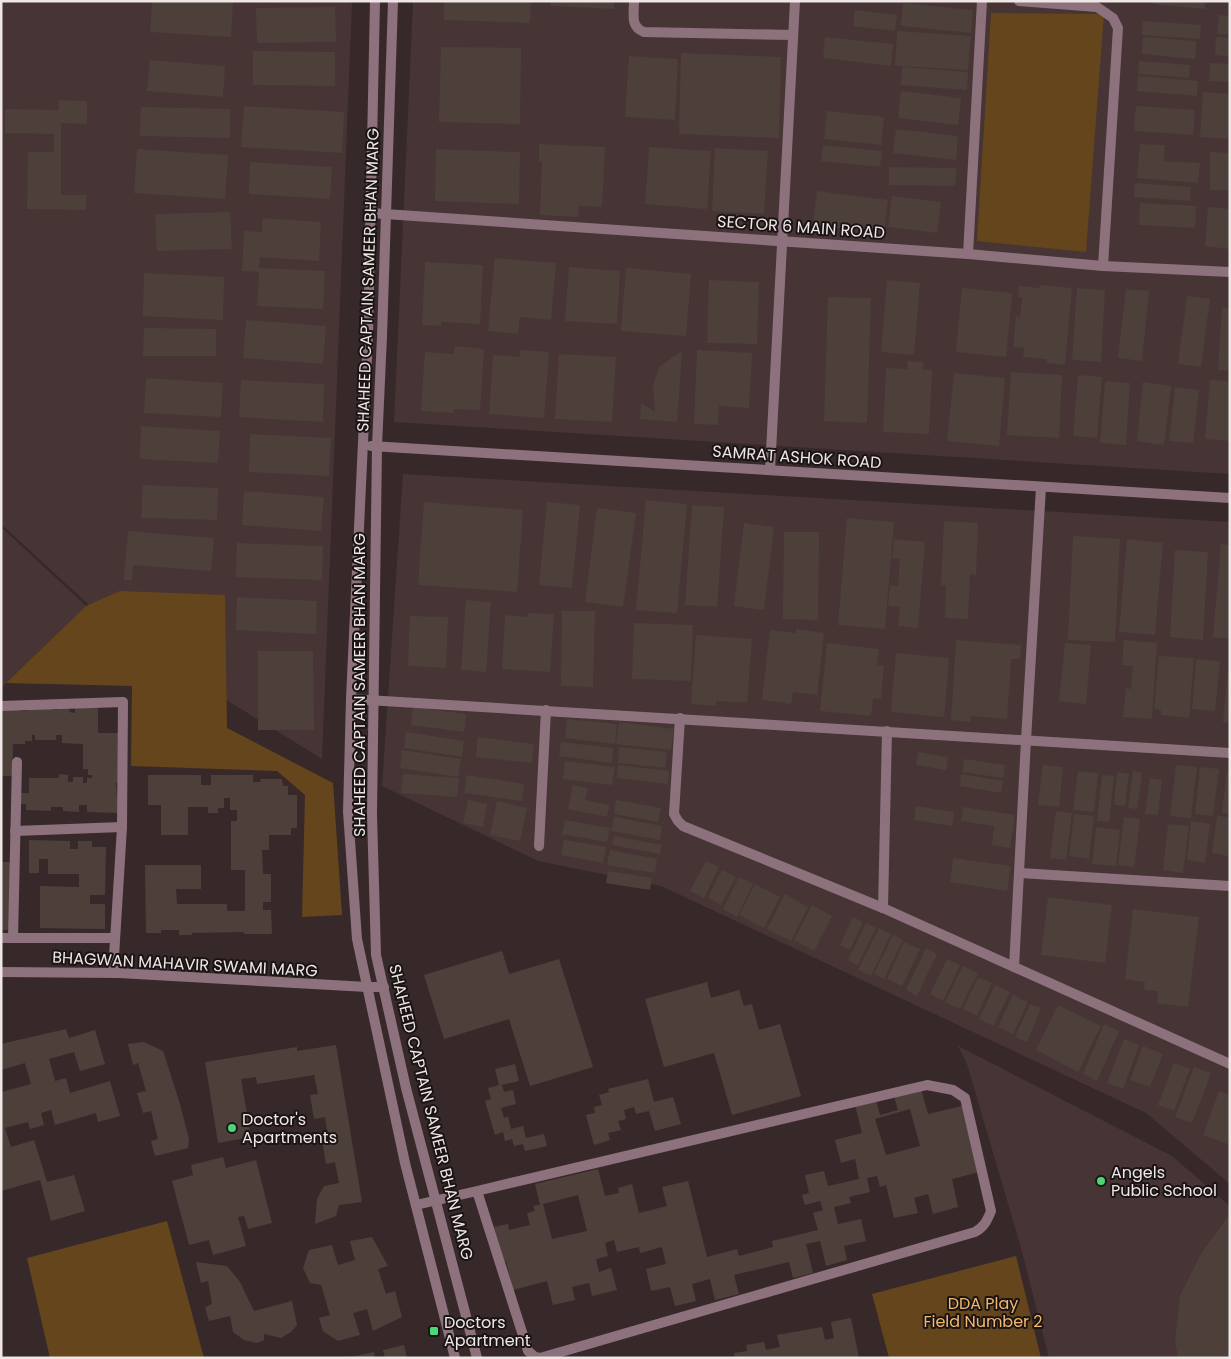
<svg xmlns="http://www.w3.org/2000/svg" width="1231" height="1359" viewBox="0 0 1231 1359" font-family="Poppins,sans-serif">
<rect width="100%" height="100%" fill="#37292a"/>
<g fill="#473434">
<polygon points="1,1 352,1 322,759 124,637 1,524"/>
<polygon points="413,1 1230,1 1230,474 394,422"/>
<polygon points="403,474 1230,522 1230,1184 1146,1113 661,886 538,861 382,786"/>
<polygon points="1,527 86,606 1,688"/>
<polygon points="958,1046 1172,1156 1230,1206 1230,1358 1049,1358 1021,1248 967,1064"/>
</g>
<g fill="#65451b">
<polygon points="991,13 1104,14 1086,252 977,241"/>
<polygon points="120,591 225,595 227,728 333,783 342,915 302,917 305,795 277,771 131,766 132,686 6,683 86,606"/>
<polygon points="167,1221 204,1358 50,1358 27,1258"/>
<polygon points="1016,1256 1041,1358 889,1358 872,1294"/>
</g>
<g fill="#4d403b" fill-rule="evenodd">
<polygon points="152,1 233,1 231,37 150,32"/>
<polygon points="444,1 531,1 530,23 444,20"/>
<polygon points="551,1 614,1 614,9 551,6"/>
<polygon points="1153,1 1205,1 1205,9 1153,4"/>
<polygon points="903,3 973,10 971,33 901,26"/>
<polygon points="335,7 336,42 257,43 256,8"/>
<polygon points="855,10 897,15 895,31 853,26"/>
<polygon points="1219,15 1230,16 1230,35 1217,34"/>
<polygon points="1143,21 1201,25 1200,39 1142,35"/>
<polygon points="897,31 971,36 968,70 895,66"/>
<polygon points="825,37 893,44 891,66 823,58"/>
<polygon points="1143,37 1196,41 1195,59 1142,54"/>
<polygon points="1216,37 1230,38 1230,57 1215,55"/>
<polygon points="441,47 521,48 520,124 439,122"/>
<polygon points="253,51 335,52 335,86 253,85"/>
<polygon points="681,53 781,57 779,138 679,134"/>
<polygon points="629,56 678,59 675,120 625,117"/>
<polygon points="150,60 225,66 223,97 147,91"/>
<polygon points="1139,61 1190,65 1189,78 1138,74"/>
<polygon points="1210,63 1230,64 1230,82 1209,81"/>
<polygon points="902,67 968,72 967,90 901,85"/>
<polygon points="1138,76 1198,81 1197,96 1137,91"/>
<polygon points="901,91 961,98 958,125 898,118"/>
<polygon points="1203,92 1230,94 1230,139 1200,137"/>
<polygon points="59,100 87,101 87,124 61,123 61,195 86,195 86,210 27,209 28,152 54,152 54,134 5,133 5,109 59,110"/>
<polygon points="244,106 344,112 342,153 241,147"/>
<polygon points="1136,106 1195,110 1193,135 1134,131"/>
<polygon points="141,107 230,109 230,138 140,136"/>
<polygon points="827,111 884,117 881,145 824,139"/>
<polygon points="896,129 958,136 956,160 893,153"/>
<polygon points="539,144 605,147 602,207 579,206 578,217 540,215 542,161 539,161"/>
<polygon points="1140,144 1165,145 1164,161 1200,163 1198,183 1137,178"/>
<polygon points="823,145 882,151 880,167 821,161"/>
<polygon points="649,147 711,151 707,209 645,204"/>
<polygon points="715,148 768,151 764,214 712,211"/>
<polygon points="137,149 228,155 225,199 134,193"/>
<polygon points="436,149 520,152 519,204 435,201"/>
<polygon points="1210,152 1230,153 1230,190 1210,190"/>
<polygon points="250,162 332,167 330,199 249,194"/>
<polygon points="889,167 956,168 955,186 889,185"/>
<polygon points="1135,183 1191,187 1190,201 1134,197"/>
<polygon points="817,191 888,200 884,233 813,225"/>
<polygon points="892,196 941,202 937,233 888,227"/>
<polygon points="1140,203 1196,206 1195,228 1139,225"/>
<polygon points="1208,207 1230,209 1230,249 1205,246"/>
<polygon points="230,212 232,249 157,251 155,214"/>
<polygon points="263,218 321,222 319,261 260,257 259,268 325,271 323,309 257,306 259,272 242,271 244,231 262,232"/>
<polygon points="495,258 556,263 551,320 520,317 518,334 488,331"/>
<polygon points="425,262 483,265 480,324 441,322 441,326 422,325"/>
<polygon points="569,267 620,271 617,324 565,321"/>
<polygon points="626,268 691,274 686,336 621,331"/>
<polygon points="144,273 224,277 223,320 143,316"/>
<polygon points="709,280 759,282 757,344 707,343"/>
<polygon points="887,280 920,283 914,355 881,352"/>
<polygon points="1040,285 1072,288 1065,365 1046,363 1047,359 1023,357 1024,348 1013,347 1016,316 1020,317 1022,297 1018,297 1019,286 1040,288"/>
<polygon points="962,288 1012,293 1006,357 956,352"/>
<polygon points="1077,288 1105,290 1101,362 1072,360"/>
<polygon points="1126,289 1149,291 1142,361 1118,358"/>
<polygon points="1187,296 1210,299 1201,367 1178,364"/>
<polygon points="828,297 871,298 867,423 824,421"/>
<polygon points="1222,307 1230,308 1230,371 1218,370"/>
<polygon points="246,320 326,326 323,364 243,358"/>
<polygon points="144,328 216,329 216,356 143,356"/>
<polygon points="455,346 484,349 480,410 454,409 454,413 421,411 425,352 454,354"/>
<polygon points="520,350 549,352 544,418 489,414 493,355 520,357"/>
<polygon points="697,350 752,353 749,408 719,406 718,425 694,424"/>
<polygon points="682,351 677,422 640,419 641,403 655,412 653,385 660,366"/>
<polygon points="559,354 616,357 612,422 555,419"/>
<polygon points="908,361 923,362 923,370 932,370 929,434 883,432 886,368 907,369"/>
<polygon points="1011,372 1062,375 1059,438 1007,435"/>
<polygon points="954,373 1005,378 999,446 947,441"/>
<polygon points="1078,375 1102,377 1097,438 1073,436"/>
<polygon points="146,378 223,383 221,417 144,413"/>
<polygon points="241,380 324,384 323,422 239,417"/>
<polygon points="1210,380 1230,381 1230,441 1205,439"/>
<polygon points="1105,381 1130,383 1126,445 1100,443"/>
<polygon points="1143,382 1171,386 1164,445 1137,441"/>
<polygon points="1175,387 1199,390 1193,443 1169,441"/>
<polygon points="141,426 220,431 218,463 140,459"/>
<polygon points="250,434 331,438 329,476 249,472"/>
<polygon points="143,485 218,488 217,520 141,518"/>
<polygon points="244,491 324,497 321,531 242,525"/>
<polygon points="646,500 687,504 677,613 636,610"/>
<polygon points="424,502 523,510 517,592 418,585"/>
<polygon points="547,502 580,505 572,588 539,585"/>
<polygon points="692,505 724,507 717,607 685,605"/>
<polygon points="597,508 636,513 623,607 585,602"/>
<polygon points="847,518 894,522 885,629 838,625"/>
<polygon points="944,521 978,523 976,575 970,574 968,619 945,618 946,585 941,585"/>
<polygon points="744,523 774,527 764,610 734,606"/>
<polygon points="128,531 214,538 211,571 133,565 132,580 124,580"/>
<polygon points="784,532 819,532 818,620 783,619"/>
<polygon points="1073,536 1120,539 1115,642 1068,640"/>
<polygon points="894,539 925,542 918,628 898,626 900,607 888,606 890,585 898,586 900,559 892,558"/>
<polygon points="1127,539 1163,543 1155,635 1119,632"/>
<polygon points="237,543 323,546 322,580 236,577"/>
<polygon points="1221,544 1230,545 1230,639 1213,637"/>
<polygon points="1175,550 1208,552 1203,640 1170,637"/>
<polygon points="237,597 317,601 316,634 236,630"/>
<polygon points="466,600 491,602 486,672 461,670"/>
<polygon points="562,611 595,611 593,687 561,686"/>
<polygon points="528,613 554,614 550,672 502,669 505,615 527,617"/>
<polygon points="410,616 448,617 446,668 408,666"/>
<polygon points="634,623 693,625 691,681 632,679"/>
<polygon points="796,629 824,633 817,695 793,692 791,704 762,700 770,630 796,633"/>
<polygon points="696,635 752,639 747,703 716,701 716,706 691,704"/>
<polygon points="956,640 1021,645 1020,659 1011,659 1007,719 971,716 970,722 951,720"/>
<polygon points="1124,640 1157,643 1152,719 1123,717 1126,688 1131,689 1133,666 1122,665"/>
<polygon points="827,643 879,649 877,665 884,666 881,699 873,698 871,716 820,711"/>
<polygon points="1065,643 1091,645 1086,704 1059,701"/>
<polygon points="258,651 313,651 314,730 258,730"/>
<polygon points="896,653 949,658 944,717 891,712"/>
<polygon points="1159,656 1194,658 1189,718 1161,715 1161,710 1154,709"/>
<polygon points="1196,659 1220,661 1215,711 1192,709"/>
<polygon points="1228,671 1230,671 1230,723 1223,722"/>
<polygon points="27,707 53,708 53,710 58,710 58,707 70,708 69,712 75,713 75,708 98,708 98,733 121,733 119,783 116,783 118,813 87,812 87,805 79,805 79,812 63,811 63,807 51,807 51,811 26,810 26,804 17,804 17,793 29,793 29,778 59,778 59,774 68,775 68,782 73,782 73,777 83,777 83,783 87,783 87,778 92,778 92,775 88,775 88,769 83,769 83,744 62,743 62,735 56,735 56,740 35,740 35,735 32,735 32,741 25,741 25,744 13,744 12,776 1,776 2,708 19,708 19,711 27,711"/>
<polygon points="413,707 466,714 464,732 411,725"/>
<polygon points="567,719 617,724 615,744 565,738"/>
<polygon points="619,722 674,729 671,750 616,744"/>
<polygon points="406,732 464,741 462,757 404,748"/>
<polygon points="478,737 534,744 532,763 476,757"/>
<polygon points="561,742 613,748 612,763 559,756"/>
<polygon points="619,747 667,752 665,768 618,763"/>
<polygon points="402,750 461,759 458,777 400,768"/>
<polygon points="918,752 948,757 946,770 916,765"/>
<polygon points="964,759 1005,765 1003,778 962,772"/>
<polygon points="565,761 615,767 612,785 563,779"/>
<polygon points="618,765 669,771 668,784 617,778"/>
<polygon points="1043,765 1063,767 1059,807 1038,805"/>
<polygon points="1176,765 1197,767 1191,818 1170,816"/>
<polygon points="1200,767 1219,769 1213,816 1195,814"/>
<polygon points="1078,771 1098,773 1094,812 1073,810"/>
<polygon points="1133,771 1142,773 1137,809 1128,808"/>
<polygon points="1227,771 1230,771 1230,814 1222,813"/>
<polygon points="1117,772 1129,774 1125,806 1114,805"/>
<polygon points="403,774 459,778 457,797 401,793"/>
<polygon points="961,774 1003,781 1001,793 960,786"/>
<polygon points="148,775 201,775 201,785 211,785 211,775 253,775 253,782 261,782 260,779 282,779 283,786 288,786 288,795 297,795 297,828 291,828 291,835 269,835 269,850 262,850 263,874 271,874 271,902 263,902 263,910 271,910 272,934 244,934 244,932 192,933 192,935 179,935 179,930 161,930 161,933 146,933 145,865 201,865 201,889 176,889 177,904 227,904 227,911 245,911 245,870 231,870 231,821 237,821 237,810 230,810 230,798 224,798 224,808 218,808 218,813 208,813 208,807 188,807 188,835 161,835 161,805 148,805"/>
<polygon points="467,775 524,784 522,801 464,793"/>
<polygon points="1102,775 1114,776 1109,822 1097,821"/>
<polygon points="1150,778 1162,780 1158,815 1145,814"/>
<polygon points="573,785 588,788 585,800 609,805 607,817 568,809"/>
<polygon points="468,800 487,804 483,827 463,823"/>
<polygon points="616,800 661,808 658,822 614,814"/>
<polygon points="497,801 527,808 520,841 490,835"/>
<polygon points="916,806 954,812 952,826 914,820"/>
<polygon points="963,807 1015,815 1010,848 992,845 994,826 961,821"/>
<polygon points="1056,811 1072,813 1066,860 1050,858"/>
<polygon points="1074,814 1094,816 1089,859 1069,856"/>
<polygon points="1217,816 1230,817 1228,856 1212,853"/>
<polygon points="614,817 662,826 660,840 611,831"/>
<polygon points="1124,817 1140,819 1134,867 1118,865"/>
<polygon points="565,820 610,828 607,842 562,834"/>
<polygon points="1191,821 1210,824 1205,863 1187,860"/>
<polygon points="1168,824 1189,826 1183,873 1163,870"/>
<polygon points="1096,827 1120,830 1116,866 1092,864"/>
<polygon points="614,836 662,845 660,854 612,845"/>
<polygon points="29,840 70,841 70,849 78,849 78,841 92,841 92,847 106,847 105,895 90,895 90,904 105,904 105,929 40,928 40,886 79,887 79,874 48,874 48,859 39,859 39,873 29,873"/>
<polygon points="564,840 606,847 603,863 561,855"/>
<polygon points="610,850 657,859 655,873 607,865"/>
<polygon points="953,858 1011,866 1007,891 950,882"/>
<polygon points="706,861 719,867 704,898 690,891"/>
<polygon points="1,862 11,862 10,930 1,930"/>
<polygon points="722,870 736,877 721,905 708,898"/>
<polygon points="608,871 652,878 650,890 606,883"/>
<polygon points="739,877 753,884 737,917 723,909"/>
<polygon points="755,884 780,897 764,928 739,915"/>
<polygon points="785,894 808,907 791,941 767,929"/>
<polygon points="1048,897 1112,905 1105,963 1041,955"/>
<polygon points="812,905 832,916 814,951 794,940"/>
<polygon points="1133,909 1199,917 1188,1007 1157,1003 1158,991 1144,990 1145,982 1125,979"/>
<polygon points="853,917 863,922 850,950 840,945"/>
<polygon points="866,923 876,928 858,965 848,960"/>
<polygon points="879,928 891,934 871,976 858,970"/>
<polygon points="893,935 903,940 884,979 874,974"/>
<polygon points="904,942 920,949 902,986 887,979"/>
<polygon points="926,948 937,954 917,996 906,990"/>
<polygon points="502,951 509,974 559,959 593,1067 530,1086 509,1019 444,1039 424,975"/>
<polygon points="947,959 960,965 943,1001 930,994"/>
<polygon points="963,966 978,973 960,1009 945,1002"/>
<polygon points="978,977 992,983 977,1016 963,1009"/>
<polygon points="707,982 711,998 739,990 744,1006 752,1004 759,1030 780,1024 801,1096 732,1115 714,1053 664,1067 645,999"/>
<polygon points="995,985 1010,992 993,1026 979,1019"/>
<polygon points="1013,995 1028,1002 1013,1034 998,1027"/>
<polygon points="1030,1004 1041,1008 1027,1042 1015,1037"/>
<polygon points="1058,1005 1101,1026 1078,1072 1036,1050"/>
<polygon points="1104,1024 1119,1031 1097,1081 1083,1074"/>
<polygon points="66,1029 69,1038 95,1030 105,1064 80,1071 74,1052 49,1059 55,1081 66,1078 70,1093 110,1081 120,1116 98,1122 96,1113 55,1125 51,1110 41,1113 44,1125 30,1129 28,1122 5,1128 11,1147 34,1140 47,1182 74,1175 85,1211 51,1221 40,1180 1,1191 1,1092 31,1084 25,1063 1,1070 1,1044"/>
<polygon points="1124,1039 1139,1045 1123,1089 1107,1083"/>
<polygon points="144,1042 163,1051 180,1104 189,1139 188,1148 155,1156 151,1141 158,1139 151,1111 143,1113 137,1093 146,1091 138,1063 133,1065 128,1044"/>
<polygon points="336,1045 362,1202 339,1205 336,1216 315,1224 317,1199 324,1186 339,1183 335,1162 326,1164 322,1139 328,1138 325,1117 314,1119 310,1095 318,1094 314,1075 257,1084 256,1077 241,1079 251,1137 218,1143 205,1062 297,1047 297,1051"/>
<polygon points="1143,1046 1163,1054 1150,1087 1130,1080"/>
<polygon points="1174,1063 1190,1069 1174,1111 1158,1105"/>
<polygon points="515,1064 519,1081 502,1085 504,1092 513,1090 516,1104 501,1108 504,1118 508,1116 511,1129 523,1126 526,1138 544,1134 547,1146 525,1151 523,1144 514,1146 512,1139 505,1141 503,1132 495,1135 485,1101 491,1099 488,1088 499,1085 495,1069"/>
<polygon points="1194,1067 1211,1073 1192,1123 1175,1117"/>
<polygon points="648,1079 654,1102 673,1097 681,1124 655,1131 649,1111 636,1114 634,1107 624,1110 626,1119 618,1121 621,1130 608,1133 610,1140 594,1145 586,1115 595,1113 594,1107 602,1105 599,1095 609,1092 608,1089"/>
<path d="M921 1089 928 1114 962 1106 979 1172 952 1179 958 1207 933 1214 928 1194 914 1198 918 1213 894 1218 886 1185 880 1187 877 1176 867 1178 870 1192 849 1197 851 1203 834 1207 838 1224 861 1219 866 1241 844 1246 847 1260 826 1266 820 1241 806 1244 813 1273 793 1278 789 1262 734 1275 739 1294 715 1300 710 1279 692 1284 696 1301 675 1306 670 1287 651 1291 646 1269 666 1264 662 1247 640 1253 639 1247 617 1252 614 1240 605 1243 608 1256 596 1259 599 1272 611 1268 617 1290 592 1296 589 1283 572 1287 575 1300 553 1305 547 1281 513 1290 506 1261 502 1262 494 1227 508 1224 509 1230 530 1225 527 1213 535 1211 533 1206 540 1205 535 1184 598 1169 605 1196 619 1193 618 1188 632 1184 639 1213 667 1206 662 1187 688 1181 707 1257 737 1249 739 1256 773 1247 772 1241 818 1230 813 1213 823 1210 820 1201 805 1205 802 1195 809 1193 805 1175 824 1171 828 1186 859 1179 855 1159 841 1163 835 1140 862 1133 855 1105 876 1100 880 1115 898 1110 894 1096ZM910 1109 920 1146 886 1155 875 1119ZM578 1195 587 1231 552 1239 543 1204Z"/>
<polygon points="1219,1091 1230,1095 1230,1145 1203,1135"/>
<polygon points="223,1157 226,1168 256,1160 272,1223 248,1229 244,1216 238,1217 246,1246 213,1255 209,1240 189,1245 172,1181 193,1175 191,1165"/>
<polygon points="1230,1214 1230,1358 1178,1358 1175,1340 1180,1296 1202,1252"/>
<polygon points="372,1237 388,1266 378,1269 386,1294 395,1291 402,1317 373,1331 367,1309 353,1313 360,1335 338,1341 323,1331 319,1318 330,1315 321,1285 310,1283 303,1268 309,1250 332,1245 338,1265 355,1260 350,1241"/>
<polygon points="196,1262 227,1266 240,1282 254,1311 292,1301 297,1325 291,1332 281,1338 264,1334 264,1340 257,1343 244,1340 233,1332 230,1316 209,1321 205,1307 212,1304 208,1281 201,1283"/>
<polygon points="851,1318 859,1358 735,1358 734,1353 747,1351 746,1345 764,1342 766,1350 780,1347 777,1335 822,1327 825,1340 834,1338 831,1322"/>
<polygon points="404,1345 407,1358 385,1358 383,1350"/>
<polygon points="374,1352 375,1358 350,1358 350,1357"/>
</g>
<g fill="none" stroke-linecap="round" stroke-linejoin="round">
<g stroke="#8d727e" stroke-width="10">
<path d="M634 1C634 14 630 27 644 32L793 35"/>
<polyline points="1019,1 1097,7 1113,18 1118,28 1103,266"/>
<polyline points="370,213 968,254 1103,266 1230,272"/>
<polyline points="968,254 982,1"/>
<polyline points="770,470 795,1"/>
<polyline points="351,699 1230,753"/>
<polyline points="1,706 123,702 122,827 113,973"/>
<polyline points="680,718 674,814 678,821 683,826 883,908 1230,1064"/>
<polyline points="15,831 122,827"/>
<polyline points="539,846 546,710"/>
<polyline points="1020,873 1230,886"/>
<polyline points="883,908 887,731"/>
<polyline points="1,938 114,938"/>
<polyline points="13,938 17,762"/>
<polyline points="1014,967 1026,740 1041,487"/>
<path d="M416 1205 477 1191 927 1085 953 1090 965 1098 991 1211C987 1221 984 1227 975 1232L540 1358 535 1357 528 1351 477 1191"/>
</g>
<g stroke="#8d727e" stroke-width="10">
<polyline points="375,1 368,335 351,699 348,812 357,939 405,1163 455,1358"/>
<polyline points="393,1 382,336 377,446 372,814 376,955 406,1088 477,1358"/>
<polyline points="371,446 1230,498"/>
<polyline points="1,972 119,973 367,987 384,987"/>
</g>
</g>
<g fill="#4bd677" stroke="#1a1414" stroke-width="2">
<circle cx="232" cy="1128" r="5"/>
<circle cx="1101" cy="1181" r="5"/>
<rect x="429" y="1326" width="10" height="10" rx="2.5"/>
</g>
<g text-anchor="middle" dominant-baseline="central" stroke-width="4" stroke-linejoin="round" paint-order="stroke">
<g font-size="16" fill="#efe6e6" stroke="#1a1414">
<text transform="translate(801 227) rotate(4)">SECTOR 6 MAIN ROAD</text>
<text transform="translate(368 280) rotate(-88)">SHAHEED CAPTAIN SAMEER BHAN MARG</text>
<text transform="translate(797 457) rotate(4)">SAMRAT ASHOK ROAD</text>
<text transform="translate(359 685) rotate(-90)">SHAHEED CAPTAIN SAMEER BHAN MARG</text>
<text transform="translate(185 964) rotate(3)">BHAGWAN MAHAVIR SWAMI MARG</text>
<text transform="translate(431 1112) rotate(76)">SHAHEED CAPTAIN SAMEER BHAN MARG</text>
</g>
<g font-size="16" fill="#efe6e6" stroke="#1a1414" text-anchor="start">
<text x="242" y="1119">Doctor's<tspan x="242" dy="18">Apartments</tspan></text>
<text x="1111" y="1172">Angels<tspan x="1111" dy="18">Public School</tspan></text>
<text x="444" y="1322">Doctors<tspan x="444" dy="18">Apartment</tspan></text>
</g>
<g font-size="16" fill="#f3b870" stroke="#1a1414">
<text x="983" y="1303">DDA Play<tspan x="983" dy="18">Field Number 2</tspan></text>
</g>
</g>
<rect width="1231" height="1359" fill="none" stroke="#efe6e6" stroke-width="5"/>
</svg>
